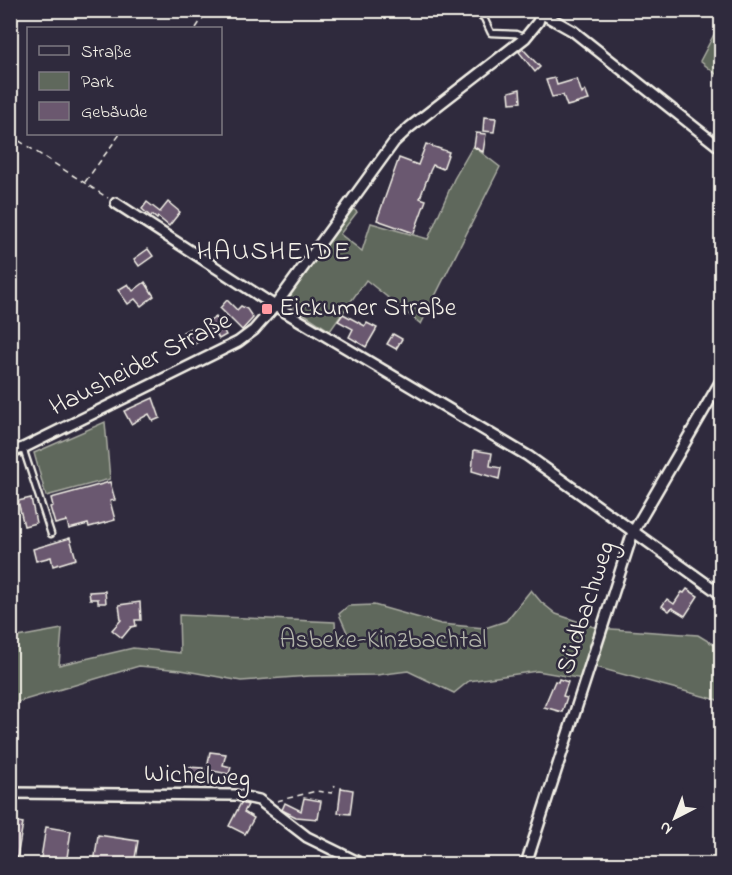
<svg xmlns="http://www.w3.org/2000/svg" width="732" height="875" viewBox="0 0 732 875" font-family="'Indie Flower',sans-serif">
<rect width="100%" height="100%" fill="#2f2a3d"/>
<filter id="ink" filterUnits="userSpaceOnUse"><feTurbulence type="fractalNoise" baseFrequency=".0167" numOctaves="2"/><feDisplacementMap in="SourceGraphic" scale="12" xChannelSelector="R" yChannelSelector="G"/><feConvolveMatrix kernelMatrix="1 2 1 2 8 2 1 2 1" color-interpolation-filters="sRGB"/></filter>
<g filter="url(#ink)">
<g fill="#5f685c" stroke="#aaaca2" stroke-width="1.5">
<polygon points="721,21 721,78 700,61"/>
<polygon points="473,146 500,167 421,324 366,280 330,331 286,302 352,208 357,212 340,234 362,251 371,223 428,239 454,179"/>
<polygon points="105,422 110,479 46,496 34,453"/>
<polygon points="531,590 541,602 556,614 597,628 698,635 721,649 721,701 596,667 583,679 537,671 469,681 454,693 408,671 377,675 310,676 241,681 181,670 139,666 11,704 11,633 18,637 62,629 59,665 133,648 180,653 179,615 335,622 336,636 349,637 339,614 348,606 374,605 441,624 485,628 506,621"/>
</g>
<g fill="#6b586f" stroke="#f4f1e8" stroke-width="1.5">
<polygon points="523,49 540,67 535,72 519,52"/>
<polygon points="555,78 557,85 577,79 582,94 585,90 589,100 567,106 563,95 552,97 546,80"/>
<polygon points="520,89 521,102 510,103 509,92"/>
<polygon points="484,117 496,118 494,132 483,131"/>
<polygon points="476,133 486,134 483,152 474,147"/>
<polygon points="426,144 449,152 443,169 433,165 430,171 420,198 426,200 414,233 377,220 399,158 418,165"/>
<polygon points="147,202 160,212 168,202 180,212 169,226 158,217 157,219 152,215 151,217 142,209"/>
<polygon points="148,249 153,256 139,266 134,259"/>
<polygon points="145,282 154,296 141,306 135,299 128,304 118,290 128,284 133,291"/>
<polygon points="227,300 237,310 241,306 247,309 253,318 242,330 220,308"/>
<polygon points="343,314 365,326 367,323 377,328 366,347 349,337 353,329 338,321"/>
<polygon points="216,317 226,335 219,339 214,329 211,330 207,323"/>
<polygon points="191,328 199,341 192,346 183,332"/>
<polygon points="393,334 402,339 396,349 387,344"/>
<polygon points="153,398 160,418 153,421 149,414 131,424 124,411"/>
<polygon points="474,450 492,453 490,466 501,468 499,479 472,471"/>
<polygon points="110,482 115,500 110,501 115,520 89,527 88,524 69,529 67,521 55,524 50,507 53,506 51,498"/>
<polygon points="31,498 36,523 24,526 18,501"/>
<polygon points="70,538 76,559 53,566 51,557 36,561 33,549"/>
<polygon points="687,589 698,596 685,616 672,608 669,611 662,606 667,599 674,604 682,592 684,593"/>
<polygon points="105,591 106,603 98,603 98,599 90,599 89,592"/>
<polygon points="140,602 141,620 135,620 136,626 131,627 122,638 112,630 121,620 119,605"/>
<polygon points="559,679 568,682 563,696 567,697 562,712 544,707 555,681 558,682"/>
<polygon points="210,752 226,754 223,765 231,767 229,774 207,770"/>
<polygon points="187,767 203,768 202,784 186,783"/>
<polygon points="341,788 353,790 350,814 338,813"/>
<polygon points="304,798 321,801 318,819 296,817 282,810 285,803 301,811"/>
<polygon points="241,803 248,805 244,812 254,818 245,834 229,826"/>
<polygon points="10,821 23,823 16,864 10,864"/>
<polygon points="46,827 71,831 66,864 40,864"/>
<polygon points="98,835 138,841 134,864 94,864"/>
</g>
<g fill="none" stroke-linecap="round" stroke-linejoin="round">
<g stroke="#f4f1e8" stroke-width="9">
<g id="service">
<polyline points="473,10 484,18 491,33 516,34 525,38"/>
<polyline points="23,448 51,534"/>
</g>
</g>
<g stroke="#f4f1e8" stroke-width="14">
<g id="minor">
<polyline points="541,13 573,31 722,149"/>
<polyline points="116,203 275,306 528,456 722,595"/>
<polyline points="10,452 23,448 238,342 254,330 275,306 394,142 410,127 525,38 538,22 542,10"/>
<polyline points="10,793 236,795 259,800 307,837 362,864"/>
<polyline points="526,864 633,532 722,379"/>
</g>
</g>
<g stroke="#f4f1e8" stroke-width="1.5" stroke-dasharray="6 4.5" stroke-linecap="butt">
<polyline points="196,28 208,10"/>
<polyline points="10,135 108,198"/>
<polyline points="85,182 120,134"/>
<polyline points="277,801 316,791 332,793 335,785"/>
</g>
<use href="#service" stroke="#2f2a3d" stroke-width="4.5"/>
<use href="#minor" stroke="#2f2a3d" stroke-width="9"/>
</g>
</g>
<rect fill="#ff9aa2" stroke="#2f2a3d" stroke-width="2" x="261" y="303" width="12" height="12" rx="3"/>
<g text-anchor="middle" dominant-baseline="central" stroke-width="5" stroke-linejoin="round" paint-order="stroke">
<g font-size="26" fill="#f4f1e8" stroke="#2f2a3d" text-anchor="start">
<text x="279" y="309">Eickumer Straße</text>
</g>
<g font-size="26" fill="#f4f1e8" stroke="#2f2a3d">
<text transform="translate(141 365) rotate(-27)">Hausheider Straße</text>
<text transform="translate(587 608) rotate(-72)">Südbachweg</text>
<text transform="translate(197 777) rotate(3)">Wichelweg</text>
</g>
<g font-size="26" fill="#b1b3a9" stroke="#2f2a3d">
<text x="383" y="641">Asbeke-Kinzbachtal</text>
</g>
<g font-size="27" letter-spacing="1.5" fill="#f4f1e8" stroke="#2f2a3d">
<text x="274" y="252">HAUSHEIDE</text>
</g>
</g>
<rect width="732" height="875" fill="none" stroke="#2f2a3d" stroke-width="36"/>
<rect x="18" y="18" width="696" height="839" fill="none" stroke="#f4f1e8" stroke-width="2" filter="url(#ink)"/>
<rect x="27" y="27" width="195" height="108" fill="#2f2a3d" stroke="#7e7a81" stroke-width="1.5"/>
<rect x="39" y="46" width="30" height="9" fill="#2f2a3d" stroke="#7e7a81" stroke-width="1.5"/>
<text x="81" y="57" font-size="18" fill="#f4f1e8">Straße</text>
<rect x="39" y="72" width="30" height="18" fill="#5f685c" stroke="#7e7a81" stroke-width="1.5"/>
<text x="81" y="87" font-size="18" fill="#f4f1e8">Park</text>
<rect x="39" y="102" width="30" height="18" fill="#6b586f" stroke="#7e7a81" stroke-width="1.5"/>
<text x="81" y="117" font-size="18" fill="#f4f1e8">Gebäude</text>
<g transform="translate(675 818) rotate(222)" stroke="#2f2a3d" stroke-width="4.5" paint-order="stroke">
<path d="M0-4.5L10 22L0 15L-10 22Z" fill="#f4f1e8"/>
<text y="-9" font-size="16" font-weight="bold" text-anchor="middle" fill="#f4f1e8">N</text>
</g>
</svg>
